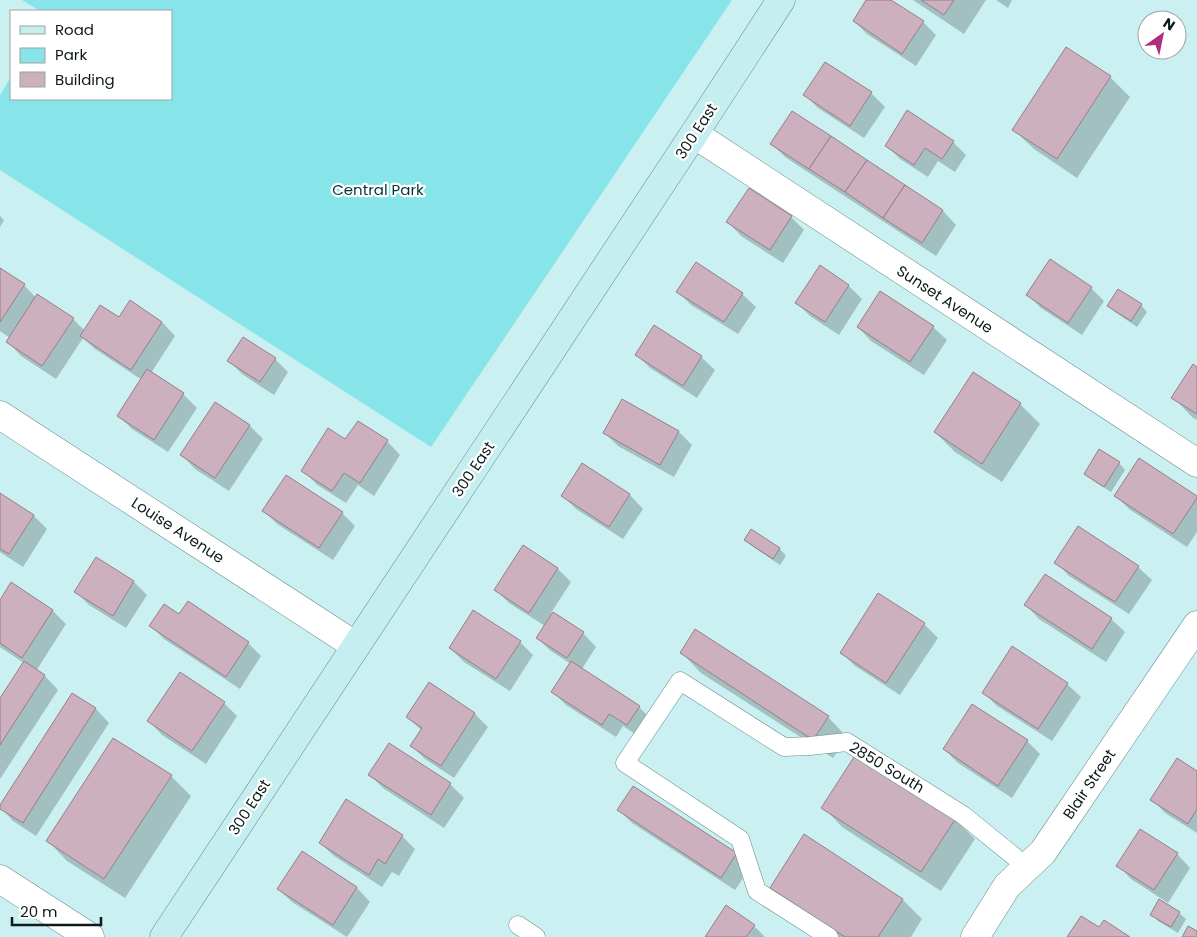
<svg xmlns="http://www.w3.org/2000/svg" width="1197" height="937" viewBox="0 0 1197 937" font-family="Poppins,sans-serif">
<rect width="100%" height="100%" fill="#cbf0f1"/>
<polygon fill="#87e4e9" points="22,0 732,0 431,447 0,170 0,95 11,77 11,99 171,99 171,11 40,11"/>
<g fill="#0003">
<polygon points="868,0 889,0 923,22 936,35 916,66 867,34 854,21"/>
<polygon points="913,0 986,0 964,34"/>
<polygon points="996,0 1012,0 1008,8"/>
<polygon points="1066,49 1110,77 1130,97 1077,178 1034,149 1014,130"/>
<polygon points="825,63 871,93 885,107 864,138 818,108 805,95"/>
<polygon points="792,113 943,211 956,225 936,256 785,157 772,144"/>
<polygon points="953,142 966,155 955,172 938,161 928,177 900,159 886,145"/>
<polygon points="0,216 4,220 0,227"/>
<polygon points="791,217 804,230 783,263 741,236 728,222"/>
<polygon points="820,267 849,286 862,299 839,335 810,316 797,303"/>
<polygon points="0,269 24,285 36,298 73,319 85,331 119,319 162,322 175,336 151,373 183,394 197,408 168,452 132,429 118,415 142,380 95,349 83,338 56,379 21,356 8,342 10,338 0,331"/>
<polygon points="1091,288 1104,301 1082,335 1041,308 1028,295"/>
<polygon points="678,292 742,294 756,307 738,334 691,305"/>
<polygon points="1141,305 1147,312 1137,327 1115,312 1109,306"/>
<polygon points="654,327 701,357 715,370 697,398 650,368 636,354"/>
<polygon points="858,327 933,327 947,340 924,375 871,341"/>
<polygon points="275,359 288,372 274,395 242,374 229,361"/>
<polygon points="1197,368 1197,420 1192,417 1173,397"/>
<polygon points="1020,404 1040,424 1002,482 955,452 935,432"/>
<polygon points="250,426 263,439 229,491 195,469 182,455"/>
<polygon points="679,432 692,445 674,477 618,446 605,433"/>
<polygon points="346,441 387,441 400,455 374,496 358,485 346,503 316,484 303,470"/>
<polygon points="1119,463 1125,470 1111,492 1092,480 1085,474"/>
<polygon points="583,465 630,495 643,509 623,539 576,509 563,496"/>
<polygon points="0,494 34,516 47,529 23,567 0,552"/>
<polygon points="1116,496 1197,497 1197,532 1187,547 1129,509"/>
<polygon points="264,511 342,513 355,526 333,560 277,524"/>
<polygon points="751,531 780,549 786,556 780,565 752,546 745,540"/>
<polygon points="523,547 558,569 571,582 551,613 583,633 596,647 582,669 639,707 652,720 641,738 623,726 616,737 566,705 553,692 571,664 551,651 537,638 545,626 509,603 496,590"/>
<polygon points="96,559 134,582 147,595 126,628 89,605 76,592"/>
<polygon points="1056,562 1138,567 1152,580 1129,614 1069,576"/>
<polygon points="12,584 53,611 66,624 36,671 45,676 58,690 0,779 0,700 24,663 0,647 0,602"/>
<polygon points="879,595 924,624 938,638 900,695 855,666 841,652"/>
<polygon points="1026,605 1111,619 1125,632 1106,662 1039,619"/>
<polygon points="180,616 248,643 261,656 240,689 164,639 151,626"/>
<polygon points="520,642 533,655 510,691 464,662 450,648"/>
<polygon points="682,653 828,717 847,737 833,758 701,673"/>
<polygon points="1067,684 1081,697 1052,741 997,706 984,693"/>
<polygon points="72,695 96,709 109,723 36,836 13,821 0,807"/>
<polygon points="224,703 237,716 206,764 162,735 149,721"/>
<polygon points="474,713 488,727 454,778 425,759 412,746 422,731 408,717"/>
<polygon points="1027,741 1040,754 1012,798 958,763 944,749"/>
<polygon points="389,744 450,784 464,798 444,828 383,788 369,774"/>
<polygon points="1197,773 1197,833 1165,813 1152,799"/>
<polygon points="171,776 191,796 125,898 67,861 48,841"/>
<polygon points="823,807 955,819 975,839 941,891 842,827"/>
<polygon points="619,810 736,854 750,868 735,890 632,823"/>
<polygon points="402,836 415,849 399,876 392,872 382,887 334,856 320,843"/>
<polygon points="805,836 903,900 922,919 911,937 836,937 791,908 771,888"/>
<polygon points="302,853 357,888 370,902 347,937 292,902 278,889"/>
<polygon points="1177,854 1190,868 1168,903 1131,879 1118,865"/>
<polygon points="1179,913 1186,919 1178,933 1158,921 1151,914"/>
<polygon points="754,926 765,937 707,937"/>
</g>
<g fill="#cdb0be" stroke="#987d8a">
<polygon points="866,0 891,0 924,21 902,54 853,21"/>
<polygon points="921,0 954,0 944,15"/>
<polygon points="1066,47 1111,76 1057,159 1012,130"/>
<polygon points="825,62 872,92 850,126 803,95"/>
<polygon points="907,110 954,141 942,159 925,148 914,165 885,146"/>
<polygon points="792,111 831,136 809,169 770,144"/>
<polygon points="831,136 867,160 845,192 809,169"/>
<polygon points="867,160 905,185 883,218 845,192"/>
<polygon points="905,185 943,210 922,243 883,218"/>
<polygon points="749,188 792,216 770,250 726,222"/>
<polygon points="1050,259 1092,287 1068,323 1026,295"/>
<polygon points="696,262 743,293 724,322 676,292"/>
<polygon points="820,265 849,285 825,322 795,303"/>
<polygon points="0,268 25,284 0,322"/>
<polygon points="1118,289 1142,304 1131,321 1107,306"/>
<polygon points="880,291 934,326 910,362 857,327"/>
<polygon points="37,294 74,318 42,366 6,342"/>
<polygon points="130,300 162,322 131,370 80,336 100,305 119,317"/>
<polygon points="654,325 702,356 683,386 635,355"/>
<polygon points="243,337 276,358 260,382 227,361"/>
<polygon points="1193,364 1197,367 1197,414 1171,398"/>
<polygon points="147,369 184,393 154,440 117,416"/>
<polygon points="973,372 1021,403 982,464 934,432"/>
<polygon points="622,399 679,431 660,465 603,433"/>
<polygon points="215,402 250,425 215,478 180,455"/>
<polygon points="358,421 388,440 360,483 344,473 332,491 301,471 328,428 345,439"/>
<polygon points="1099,449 1120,462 1104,487 1084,474"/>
<polygon points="1139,458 1197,496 1197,498 1173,534 1114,496"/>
<polygon points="582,463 630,494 609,527 561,496"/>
<polygon points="286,475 343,512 319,548 262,511"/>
<polygon points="0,493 34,515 9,554 0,549"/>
<polygon points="1078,526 1139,566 1115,602 1054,563"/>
<polygon points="751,529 780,548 773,559 744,540"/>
<polygon points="523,545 558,568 529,613 494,590"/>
<polygon points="96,557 134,581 113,616 74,592"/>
<polygon points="1045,574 1112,618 1092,649 1024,605"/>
<polygon points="11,582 53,610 22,658 0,643 0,600"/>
<polygon points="878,593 925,623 886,683 840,653"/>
<polygon points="188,601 249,642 226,677 149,626 164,604 179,614"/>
<polygon points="473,610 521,641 496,679 449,648"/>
<polygon points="553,612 584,632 567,658 536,638"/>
<polygon points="695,629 829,716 813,740 680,653"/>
<polygon points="1012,646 1068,683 1038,729 982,693"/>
<polygon points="24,661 45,675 0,745 0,698"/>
<polygon points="571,661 640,706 627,725 609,714 602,725 551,692"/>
<polygon points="180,672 225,702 192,751 147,721"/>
<polygon points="429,682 475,713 441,766 410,746 422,728 406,717"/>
<polygon points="72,693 96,708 23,823 0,809 0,805"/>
<polygon points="972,704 1028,740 998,786 943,749"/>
<polygon points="113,738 172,775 104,879 46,841"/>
<polygon points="389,743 451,783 431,815 368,775"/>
<polygon points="856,754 956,818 921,872 821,808"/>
<polygon points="1177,758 1197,771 1197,809 1188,824 1150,800"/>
<polygon points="633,786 737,853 721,878 617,810"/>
<polygon points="346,799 403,835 385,864 378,859 369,875 319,843"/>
<polygon points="1140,829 1178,853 1154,890 1116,866"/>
<polygon points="804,834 903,899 878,937 845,937 770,888"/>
<polygon points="302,851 357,887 333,925 277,889"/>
<polygon points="1159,899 1180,912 1171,927 1150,915"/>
<polygon points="726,905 755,925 746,937 705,937"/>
<polygon points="1081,916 1099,927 1104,920 1130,937 1067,937"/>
<polygon points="1188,926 1197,931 1197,937 1182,937"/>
</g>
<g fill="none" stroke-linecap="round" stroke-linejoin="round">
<g stroke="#698b8c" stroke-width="19">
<g id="lane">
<polyline points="518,925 536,937"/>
<polyline points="829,937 757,891 740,839 625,763 680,681 784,747 810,746 847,742 963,815 1027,867"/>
</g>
</g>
<g stroke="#698b8c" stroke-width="29">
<g id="street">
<polyline points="694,134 1197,463"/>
<polyline points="0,415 356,646"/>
<polyline points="0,879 90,937"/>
<polyline points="975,937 1007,886 1043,852 1197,625"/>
</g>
</g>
<g stroke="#698b8c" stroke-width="29">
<polyline id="secondary" points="164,937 694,134 781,0"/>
</g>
<use href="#lane" stroke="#fff" stroke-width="18"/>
<use href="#street" stroke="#fff" stroke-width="28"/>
<use href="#secondary" stroke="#c4eef0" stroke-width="28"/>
</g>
<g text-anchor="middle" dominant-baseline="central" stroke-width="4.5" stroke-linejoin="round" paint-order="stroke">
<g font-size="15" fill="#0c1a1a" stroke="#fff">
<text transform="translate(696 131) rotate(-57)">300 East</text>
<text transform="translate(945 299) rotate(33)">Sunset Avenue</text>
<text transform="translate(473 469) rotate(-56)">300 East</text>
<text transform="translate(178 530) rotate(33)">Louise Avenue</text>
<text transform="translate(887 767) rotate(31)">2850 South</text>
<text transform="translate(1089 784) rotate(-56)">Blair Street</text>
<text transform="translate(249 807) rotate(-57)">300 East</text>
</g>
<g font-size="15" fill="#023436" stroke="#fff">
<text x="378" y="189">Central Park</text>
</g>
</g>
<rect x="10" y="10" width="162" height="90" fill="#ffffff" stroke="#9ea3a3"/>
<rect x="20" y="26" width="25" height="8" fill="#c4eef0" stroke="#9ea3a3"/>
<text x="55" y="35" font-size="15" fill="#0c1a1a">Road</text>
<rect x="20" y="48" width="25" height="15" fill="#87e4e9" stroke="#9ea3a3"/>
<text x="55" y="60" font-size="15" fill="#0c1a1a">Park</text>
<rect x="20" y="72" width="25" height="15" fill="#cdb0be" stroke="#9ea3a3"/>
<text x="55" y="85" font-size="15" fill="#0c1a1a">Building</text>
<g transform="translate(1162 35) rotate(33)"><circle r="24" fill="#ffffff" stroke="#9ea3a3"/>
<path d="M0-4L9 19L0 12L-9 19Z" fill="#ae2f7d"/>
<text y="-8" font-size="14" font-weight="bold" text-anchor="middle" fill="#0c1a1a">N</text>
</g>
<path d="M12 917v8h89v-8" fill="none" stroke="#0c1a1a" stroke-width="2.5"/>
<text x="20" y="917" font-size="15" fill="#0c1a1a" stroke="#ffffff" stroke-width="4" paint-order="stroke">20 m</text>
</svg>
